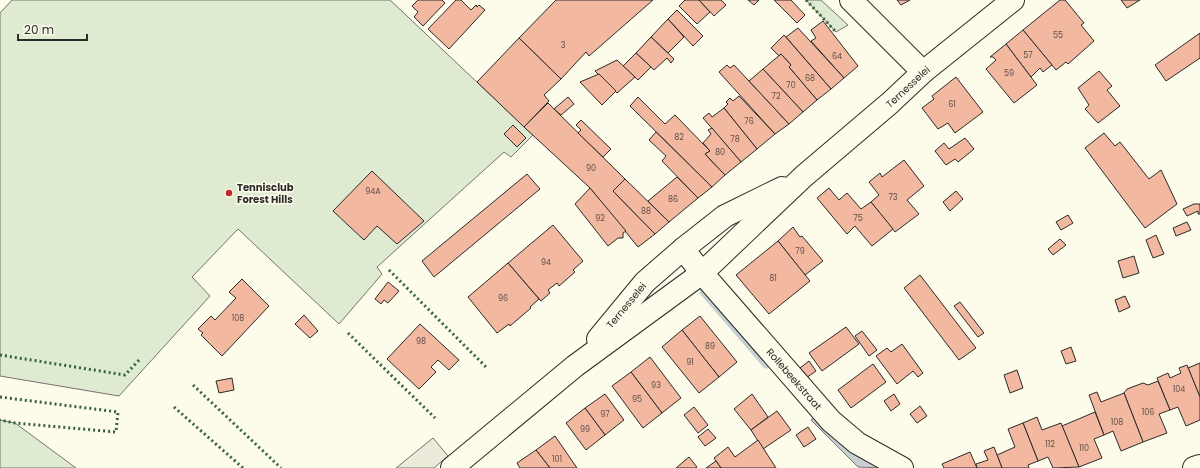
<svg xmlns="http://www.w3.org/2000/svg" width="1200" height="468" viewBox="0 0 1200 468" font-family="Poppins,sans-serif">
<rect width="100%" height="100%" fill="#fdfbea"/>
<g fill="#deebd1" stroke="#74746e">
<polygon points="12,0 390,0 533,135 511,157 504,152 377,267 382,274 339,324 238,229 192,277 210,296 119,396 0,376 0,13"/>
<polygon points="806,0 821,0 848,25 836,32"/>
<polygon points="0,420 15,423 76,468 0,468"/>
</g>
<polygon fill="#eceadb" stroke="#74746e" points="433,438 448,456 434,468 396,468"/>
<polygon fill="#c7d0d0" stroke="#74746e" points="817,415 883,468 858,467 811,420"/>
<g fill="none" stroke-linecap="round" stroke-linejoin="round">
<polyline stroke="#c7d0d0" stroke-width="7" points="703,292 766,365"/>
</g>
<g fill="#f2b8a0" stroke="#2b2b2b">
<polygon points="418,0 442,0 445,3 423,26 414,17 418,12 412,6"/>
<polygon points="456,0 461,0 471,10 476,5 477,7 479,5 485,10 449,49 428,29"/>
<polygon points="556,0 653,0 589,56 586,52 561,79 519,38"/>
<polygon points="685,0 699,0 710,12 697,24 679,6"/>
<polygon points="699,0 721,0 726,5 714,16"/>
<polygon points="748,0 759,0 754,5"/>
<polygon points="774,0 791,0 805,15 797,23"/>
<polygon points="897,0 910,0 901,5"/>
<polygon points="1060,0 1065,0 1084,23 1081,25 1094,41 1068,64 1066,62 1056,70 1023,30"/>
<polygon points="1121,0 1140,0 1127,8"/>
<polygon points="677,10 703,36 693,46 668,19"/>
<polygon points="668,19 684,37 668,53 651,37"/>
<polygon points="823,21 858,66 844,78 811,41 816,38 811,30"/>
<polygon points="798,28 844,78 831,89 786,37"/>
<polygon points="1023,30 1052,65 1043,72 1040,68 1031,77 1006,44"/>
<polygon points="1200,33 1200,58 1166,81 1155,65"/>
<polygon points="784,35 831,89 817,100 789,67 791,65 781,54 779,56 771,48"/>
<polygon points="651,37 674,59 671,63 667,58 654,70 636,53"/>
<polygon points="519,38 561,79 544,95 549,101 524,127 477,82"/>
<polygon points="1006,44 1037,85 1014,103 986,69 996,60 993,57 990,57"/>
<polygon points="636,53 651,67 638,80 623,66"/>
<polygon points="781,54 791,65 789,67 817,100 803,112 763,69"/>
<polygon points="617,60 635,77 617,93 595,71"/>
<polygon points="727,65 730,68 734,65 789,124 775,134 719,72"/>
<polygon points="763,69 803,112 789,124 749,81"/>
<polygon points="1099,71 1112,86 1107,90 1120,106 1098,123 1085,109 1089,105 1078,88"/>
<polygon points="599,74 616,91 602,105 580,82"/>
<polygon points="956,77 983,112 955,133 948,123 938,129 922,108 934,99 932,96"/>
<polygon points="739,96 775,134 757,149 724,108 728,104 726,102 730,98 733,101"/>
<polygon points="568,97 574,104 561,115 554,109"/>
<polygon points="638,97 665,124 675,115 710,151 705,154 725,175 712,187 630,106"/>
<polygon points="548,103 625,179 613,191 655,234 638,247 590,188 524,127"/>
<polygon points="724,108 757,149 741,162 703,118 709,113 712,117"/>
<polygon points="581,120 611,149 603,157 578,133 581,130 576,125"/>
<polygon points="513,125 526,138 517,147 504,134"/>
<polygon points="712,128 741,162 725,175 705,154 710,151 703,143 711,134 708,130"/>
<polygon points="656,132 712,187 698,198 662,161 666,156 649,140"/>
<polygon points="1104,133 1115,146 1120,142 1149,179 1161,170 1177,204 1145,228 1085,148"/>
<polygon points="965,138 974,149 958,162 955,159 946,165 935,151 944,143 949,149"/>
<polygon points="904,160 924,186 907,200 919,214 895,232 871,202 879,195 869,182 880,173 882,177"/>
<polygon points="372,171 424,221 397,244 377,226 364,240 333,211"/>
<polygon points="527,174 540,189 434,277 422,261"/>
<polygon points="677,177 698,198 669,222 648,201"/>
<polygon points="625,179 669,222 655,234 613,191"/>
<polygon points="590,188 626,231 623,233 623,238 618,238 608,246 575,204"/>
<polygon points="829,188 839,200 847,193 861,209 871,202 893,229 872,246 855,226 847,234 817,198"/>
<polygon points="956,191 963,199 950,211 943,202"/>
<polygon points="1194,204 1200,204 1200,214 1198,214 1198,211 1187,216 1183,209"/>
<polygon points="1068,215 1073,223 1061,230 1056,222"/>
<polygon points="1187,222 1191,230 1176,236 1173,228"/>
<polygon points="553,225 583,261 573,270 575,272 559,286 557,283 548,290 550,293 541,301 508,263"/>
<polygon points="793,227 800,237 802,236 823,261 805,275 778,241"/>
<polygon points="1156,235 1164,254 1153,258 1146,240"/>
<polygon points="1060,239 1066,245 1053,255 1048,249"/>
<polygon points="778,241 810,281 769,314 736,275"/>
<polygon points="1134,256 1139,273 1123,278 1118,261"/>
<polygon points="508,263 539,299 530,307 531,308 510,326 509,324 497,333 468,297"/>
<polygon points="920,275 976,348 959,360 904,288"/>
<polygon points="242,279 269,306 222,356 201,335 203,333 198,329 211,316 215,320 236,298 229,292"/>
<polygon points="388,282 399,291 388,303 384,300 381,304 375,299"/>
<polygon points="1125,296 1130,307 1119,312 1115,300"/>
<polygon points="960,302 984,333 978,337 954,306"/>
<polygon points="304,315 318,331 310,338 295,324"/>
<polygon points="700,316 737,362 719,377 682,330"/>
<polygon points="420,324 459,360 449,370 438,360 431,367 436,372 419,389 387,359"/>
<polygon points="846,327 859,344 822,371 809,353"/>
<polygon points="682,330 719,377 699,393 662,347"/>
<polygon points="862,331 877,350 869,356 855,336"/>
<polygon points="902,344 923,373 918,377 913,371 897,384 876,356 887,348 891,352"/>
<polygon points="1071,347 1076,361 1066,364 1061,351"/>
<polygon points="650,357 681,398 662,413 631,372"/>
<polygon points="809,361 816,371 806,378 800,368"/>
<polygon points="1200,363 1200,397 1188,368"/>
<polygon points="873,364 886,382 851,408 838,390"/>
<polygon points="1187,365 1200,397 1200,420 1186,426 1178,407 1170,410 1157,378 1168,373 1170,378 1181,373 1179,368"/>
<polygon points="1017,370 1023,388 1010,393 1004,375"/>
<polygon points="631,372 662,413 643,428 612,386"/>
<polygon points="232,378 234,390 219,393 216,381"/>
<polygon points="1158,381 1170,410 1159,414 1167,433 1143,442 1124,393 1127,389 1143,383 1148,385"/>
<polygon points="1097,392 1101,402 1124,393 1143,442 1121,451 1113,431 1104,435 1089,395"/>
<polygon points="605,394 624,420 605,435 585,408"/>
<polygon points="752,394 768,417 751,430 734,409"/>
<polygon points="894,394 900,404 891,411 884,401"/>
<polygon points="920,406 927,416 917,423 910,414"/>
<polygon points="694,407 708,425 698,433 684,415"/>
<polygon points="585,408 605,435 586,450 566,423"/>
<polygon points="777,411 791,430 763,449 751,430"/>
<polygon points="1095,412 1104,435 1094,439 1102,458 1079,467 1062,426"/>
<polygon points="1037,417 1042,430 1061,423 1079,467 1053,468 1048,457 1038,461 1023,423"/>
<polygon points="1023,423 1038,461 1028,465 1029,468 1002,468 997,455 1015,447 1008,429"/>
<polygon points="808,427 816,439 804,447 796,435"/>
<polygon points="708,429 716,438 705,446 698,437"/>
<polygon points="555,436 577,468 550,468 536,450"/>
<polygon points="758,440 776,468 721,468 714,458 728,447 735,457"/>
<polygon points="994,447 1002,468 977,468 976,464 988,460 984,451"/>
<polygon points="536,450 550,468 520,468 517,463"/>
<polygon points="970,452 977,468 944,468 942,464"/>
<polygon points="689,457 697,467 695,468 676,468"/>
<polygon points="716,461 721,468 706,468"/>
</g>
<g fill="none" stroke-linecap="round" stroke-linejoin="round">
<g stroke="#2b2b2b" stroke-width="24">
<g id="minor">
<polyline points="851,0 923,72"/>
<path id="s1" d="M683 249 702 273 831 421 857 443 902 468"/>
<path id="s2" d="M598 339 645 282 683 249 725 216 782 188"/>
<path id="s3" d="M452 468 575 366 702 273 804 176 890 103 923 72 1013 0"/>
<polyline points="1194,468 1200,466"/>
</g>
</g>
<use href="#minor" stroke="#fdfbea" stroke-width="22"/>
<g stroke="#34623c" stroke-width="3" stroke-dasharray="2 3" stroke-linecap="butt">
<polyline points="806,0 836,32"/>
<polyline points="389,270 488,369"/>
<polyline points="348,333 435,418"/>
<polyline points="0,355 125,375 141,358"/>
<polyline points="193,385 281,468"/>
<polyline points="0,397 118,412 116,432 15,423 0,420"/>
<polyline points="174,407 243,468"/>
</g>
</g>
<circle fill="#c62828" stroke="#fdfbea" stroke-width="1.5" cx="229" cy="193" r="4"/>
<g text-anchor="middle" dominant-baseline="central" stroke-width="3" stroke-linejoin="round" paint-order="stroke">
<g font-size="8" fill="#5d4e48">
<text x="1058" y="35">55</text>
<text x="563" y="45">3</text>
<text x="1028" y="55">57</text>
<text x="837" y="56">64</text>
<text x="1009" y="73">59</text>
<text x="810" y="78">68</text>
<text x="791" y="85">70</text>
<text x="776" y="96">72</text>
<text x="952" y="104">61</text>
<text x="749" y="121">76</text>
<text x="679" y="137">82</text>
<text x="735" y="139">78</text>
<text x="720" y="152">80</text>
<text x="591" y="168">90</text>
<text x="373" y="191">94A</text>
<text x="893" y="197">73</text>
<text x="673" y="199">86</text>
<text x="646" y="211">88</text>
<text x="600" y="218">92</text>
<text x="858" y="218">75</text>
<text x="800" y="251">79</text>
<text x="546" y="262">94</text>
<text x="773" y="278">81</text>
<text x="503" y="298">96</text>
<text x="238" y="318">108</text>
<text x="421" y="341">98</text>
<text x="710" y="346">89</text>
<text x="690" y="362">91</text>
<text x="656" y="385">93</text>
<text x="1179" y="389">104</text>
<text x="637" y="399">95</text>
<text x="1148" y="412">106</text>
<text x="605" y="414">97</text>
<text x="1117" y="422">108</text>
<text x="585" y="429">99</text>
<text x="1050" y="444">112</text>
<text x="1084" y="448">110</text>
<text x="557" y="459">101</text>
</g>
<g font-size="10" fill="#2b2b2b" stroke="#fdfbea">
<text stroke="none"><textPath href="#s3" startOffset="595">Ternesselei</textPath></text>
<text stroke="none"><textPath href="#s2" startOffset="44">Ternesselei</textPath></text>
<text stroke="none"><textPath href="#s1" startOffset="171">Rollebeekstraat</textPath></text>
</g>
<g font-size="10" font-weight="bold" fill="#2b2b2b" stroke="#fdfbea" text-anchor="start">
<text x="237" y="187">Tennisclub<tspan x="237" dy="12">Forest Hills</tspan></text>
</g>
</g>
<path d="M18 34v6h69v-6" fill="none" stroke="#2b2b2b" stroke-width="2"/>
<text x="24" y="34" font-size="12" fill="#2b2b2b" stroke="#fdfbea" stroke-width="3" paint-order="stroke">20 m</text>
</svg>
